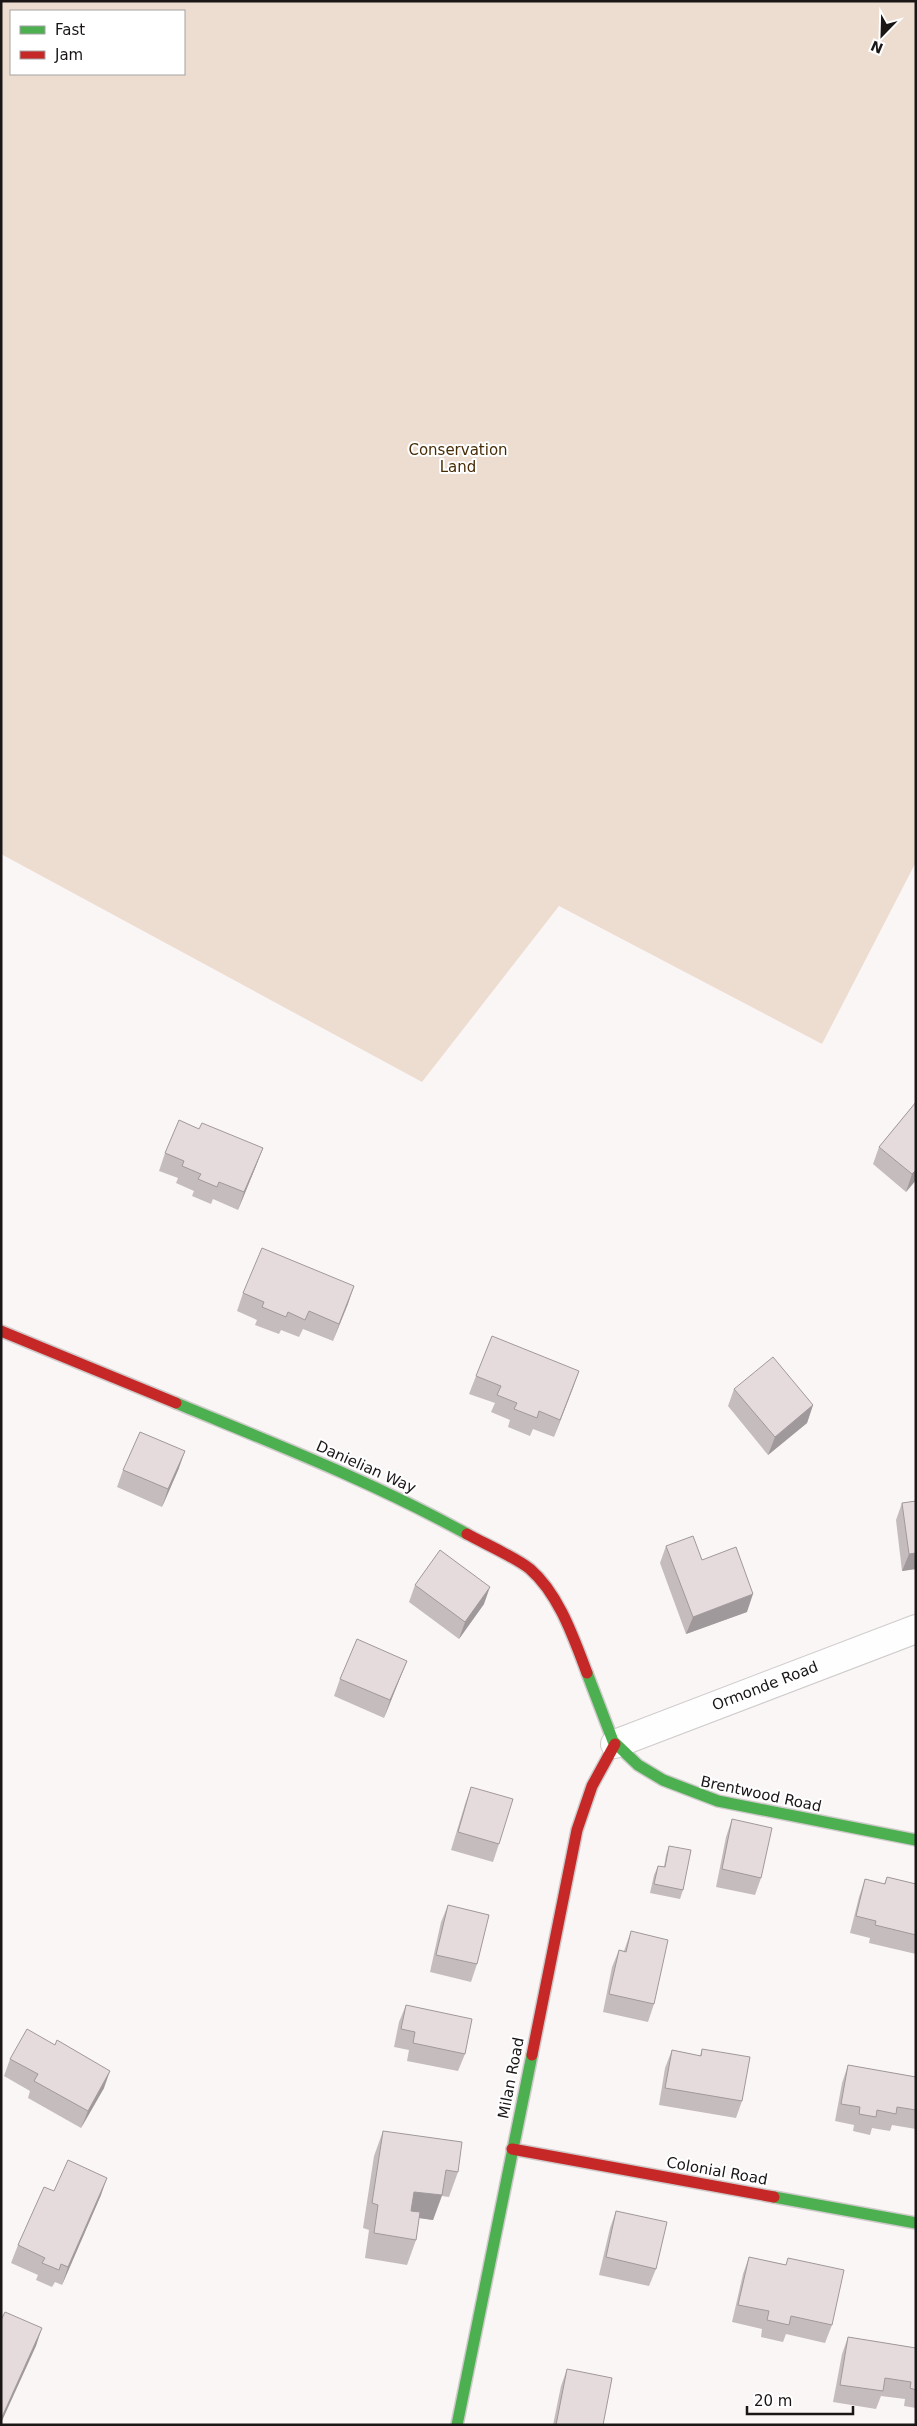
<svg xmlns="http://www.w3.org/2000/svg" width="917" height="2426" viewBox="0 0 917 2426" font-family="'DejaVu Sans',sans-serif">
<rect width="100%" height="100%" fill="#fbf6f6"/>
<path fill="#edddd0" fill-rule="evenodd" d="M1 1H916V862L822 1044 559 906 422 1082 1 854ZM11 11H184V74H11Z"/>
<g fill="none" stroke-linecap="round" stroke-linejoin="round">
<g stroke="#cfcbcb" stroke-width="30">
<polyline id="street" points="615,1744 916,1629"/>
</g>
<g stroke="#cfcbcb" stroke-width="14">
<g id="fast">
<path d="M176 1403C275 1444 373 1482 467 1534"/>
<polyline points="587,1673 613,1741 638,1765 663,1780 718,1801 916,1840"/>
<polyline points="774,2197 916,2223"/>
<polyline points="457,2425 532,2055"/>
</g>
</g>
<g stroke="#cfcbcb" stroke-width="14">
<g id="jam">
<polyline points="1,1331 176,1403"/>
<path d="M467 1534C485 1544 515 1557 530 1569 559 1594 574 1639 587 1673"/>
<polyline points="532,2055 577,1830 592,1786 615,1744"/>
<polyline points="512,2149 774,2197"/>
</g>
</g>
<use href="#street" stroke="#fefefe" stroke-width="28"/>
<use href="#fast" stroke="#4caf50" stroke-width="11"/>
<use href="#jam" stroke="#c62828" stroke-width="11"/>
</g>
<g fill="#c5bcbe">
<polygon points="916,1102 916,1180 906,1192 873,1164 879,1147"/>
<polygon points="199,1129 263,1148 256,1166 238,1210 213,1199 211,1204 192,1196 194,1191 176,1183 178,1178 159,1171 165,1153"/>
<polygon points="354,1286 333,1341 303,1329 299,1337 281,1330 279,1334 255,1325 257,1320 237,1311 243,1293"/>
<polygon points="579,1371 554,1437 533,1429 530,1436 508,1427 510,1420 491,1412 495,1403 469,1394 476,1376"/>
<polygon points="734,1389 813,1405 807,1423 768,1455 728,1406"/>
<polygon points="179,1468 162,1507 117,1487 123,1470"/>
<polygon points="916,1501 916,1569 902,1571 896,1520 902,1503"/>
<polygon points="666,1546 702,1560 747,1612 686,1634 660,1563"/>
<polygon points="415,1585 484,1604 459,1639 409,1602"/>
<polygon points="407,1661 384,1718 334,1696 340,1679"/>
<polygon points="471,1787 499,1844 493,1862 451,1850 465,1804"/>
<polygon points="732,1819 761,1878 755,1895 716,1887 726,1837"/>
<polygon points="669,1846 683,1890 680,1899 650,1893 654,1875 658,1866 664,1867 666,1855"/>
<polygon points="887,1877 916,1884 916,1954 869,1943 870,1938 850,1933 859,1897 865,1879 884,1884"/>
<polygon points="448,1905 477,1964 471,1982 430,1972 441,1922"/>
<polygon points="631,1931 654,2004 648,2022 603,2012 612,1967 619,1950 624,1951"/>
<polygon points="406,2005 465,2054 458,2071 407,2061 409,2050 394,2047 399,2022"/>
<polygon points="702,2049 742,2101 736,2118 659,2105 665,2068 672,2050 700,2056"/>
<polygon points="10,2059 104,2088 81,2128 28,2098 30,2091 4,2076"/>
<polygon points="848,2065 916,2077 916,2129 892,2125 890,2131 872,2128 870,2135 853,2131 854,2125 835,2121 842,2083"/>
<polygon points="383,2131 458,2172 449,2197 442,2196 433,2220 419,2218 416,2240 407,2265 365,2258 369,2230 363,2228 374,2156"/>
<polygon points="54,2191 101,2195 62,2285 55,2282 52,2287 36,2280 38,2275 11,2263 18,2245"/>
<polygon points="616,2211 656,2269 649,2286 599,2275 610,2228"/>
<polygon points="749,2257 786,2265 788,2258 832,2325 825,2343 786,2334 783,2342 761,2337 762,2329 732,2322 743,2274"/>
<polygon points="848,2337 916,2348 916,2408 904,2406 905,2399 881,2396 876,2409 833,2402 842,2354"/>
<polygon points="567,2369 603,2425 553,2425 561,2386"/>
</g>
<g fill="#a0999b">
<polygon points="263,1148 256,1166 238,1210 244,1192"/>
<polygon points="916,1170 916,1180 906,1192 912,1174"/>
<polygon points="354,1286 348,1304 333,1341 339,1324"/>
<polygon points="579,1371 573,1388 554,1437 560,1420"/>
<polygon points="813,1405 807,1423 768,1455 775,1437"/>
<polygon points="185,1451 179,1468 162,1507 168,1489"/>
<polygon points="916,1553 916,1569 902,1571 909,1554"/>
<polygon points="490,1587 484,1604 459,1639 465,1622"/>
<polygon points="753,1594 747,1612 686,1634 693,1617"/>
<polygon points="407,1661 400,1678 384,1718 390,1700"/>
<polygon points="110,2071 104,2088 81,2128 88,2111"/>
<polygon points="107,2178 101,2195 62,2285 68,2267"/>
<polygon points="414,2192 442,2195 433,2220 405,2216"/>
<polygon points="42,2328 36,2346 1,2423 2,2417"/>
</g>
<g fill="#e5dbdd" stroke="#a0999b">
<polygon points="916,1102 916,1170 912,1174 879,1147"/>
<polygon points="179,1120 199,1129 202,1123 263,1148 244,1192 219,1182 217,1187 198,1179 201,1174 182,1166 184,1161 165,1153"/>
<polygon points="262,1248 354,1286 339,1324 309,1311 305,1320 288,1312 286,1317 262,1307 264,1302 243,1293"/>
<polygon points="492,1336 579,1371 560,1420 539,1411 537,1418 514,1409 517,1403 497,1395 501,1386 476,1376"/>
<polygon points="773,1357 813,1405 775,1437 734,1389"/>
<polygon points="140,1432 185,1451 168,1489 123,1470"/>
<polygon points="916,1501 916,1553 909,1554 902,1503"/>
<polygon points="693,1536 702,1560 736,1547 753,1594 693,1617 666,1546"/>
<polygon points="440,1550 490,1587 465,1622 415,1585"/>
<polygon points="357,1639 407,1661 390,1700 340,1679"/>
<polygon points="471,1787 513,1799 499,1844 458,1832"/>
<polygon points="732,1819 772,1828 761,1878 722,1869"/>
<polygon points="669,1846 691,1850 683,1890 654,1884 658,1866 665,1867"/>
<polygon points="887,1877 916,1884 916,1935 875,1925 876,1921 856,1916 865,1879 885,1884"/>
<polygon points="448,1905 489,1915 477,1964 436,1955"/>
<polygon points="631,1931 668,1940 654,2004 609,1994 619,1950 626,1952"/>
<polygon points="406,2005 472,2019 465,2054 413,2043 415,2032 401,2029"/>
<polygon points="27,2029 55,2045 57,2040 110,2071 88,2111 34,2081 38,2074 10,2059"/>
<polygon points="702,2049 750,2057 742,2101 665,2088 672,2050 701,2056"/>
<polygon points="848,2065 916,2077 916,2110 897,2107 896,2114 877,2110 876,2117 859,2114 860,2107 841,2104"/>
<polygon points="383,2131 462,2142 458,2172 446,2170 442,2195 414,2192 411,2211 420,2212 416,2240 374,2233 378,2205 372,2203"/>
<polygon points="68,2160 107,2178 68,2267 61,2264 59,2270 42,2263 45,2258 18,2245 44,2187 54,2191"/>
<polygon points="616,2211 667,2222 656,2269 606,2257"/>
<polygon points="749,2257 786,2265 788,2258 844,2270 832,2325 791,2316 789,2325 767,2320 769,2311 738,2305"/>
<polygon points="5,2312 42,2328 2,2417 1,2417 1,2320"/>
<polygon points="848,2337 916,2348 916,2390 910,2388 911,2382 885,2378 883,2391 840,2385"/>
<polygon points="567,2369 612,2378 603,2425 556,2425"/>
</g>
<g text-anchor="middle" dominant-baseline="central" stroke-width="4" stroke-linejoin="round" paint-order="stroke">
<g font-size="15" fill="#482c06" stroke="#fff">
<text x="458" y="450">Conservation<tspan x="458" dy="17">Land</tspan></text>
</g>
<g font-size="15" fill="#1a1616" stroke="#fff">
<text transform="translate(366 1467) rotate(24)">Danielian Way</text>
<text transform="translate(765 1686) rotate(-21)">Ormonde Road</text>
<text transform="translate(761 1794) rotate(12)">Brentwood Road</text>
<text transform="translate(511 2078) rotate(-79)">Milan Road</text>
<text transform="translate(717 2171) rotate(10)">Colonial Road</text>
</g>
</g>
<rect width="917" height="2426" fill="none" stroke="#1a1616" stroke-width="5"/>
<rect x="10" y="10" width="175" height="65" fill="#ffffff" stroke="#a3a2a2"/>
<rect x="20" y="26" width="25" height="8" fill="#4caf50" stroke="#a3a2a2"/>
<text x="55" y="35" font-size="15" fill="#1a1616">Fast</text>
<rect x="20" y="51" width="25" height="8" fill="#c62828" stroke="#a3a2a2"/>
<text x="55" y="60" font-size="15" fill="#1a1616">Jam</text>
<g transform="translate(882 35) rotate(203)" stroke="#ffffff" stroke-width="4" paint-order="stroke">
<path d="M0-4L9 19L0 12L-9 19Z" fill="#1a1616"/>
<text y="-8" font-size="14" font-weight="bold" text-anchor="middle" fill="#1a1616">N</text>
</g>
<path d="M747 2406v8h106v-8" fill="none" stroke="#1a1616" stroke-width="2.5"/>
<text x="754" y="2406" font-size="15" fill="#1a1616" stroke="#ffffff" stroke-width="4" paint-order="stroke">20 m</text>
</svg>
